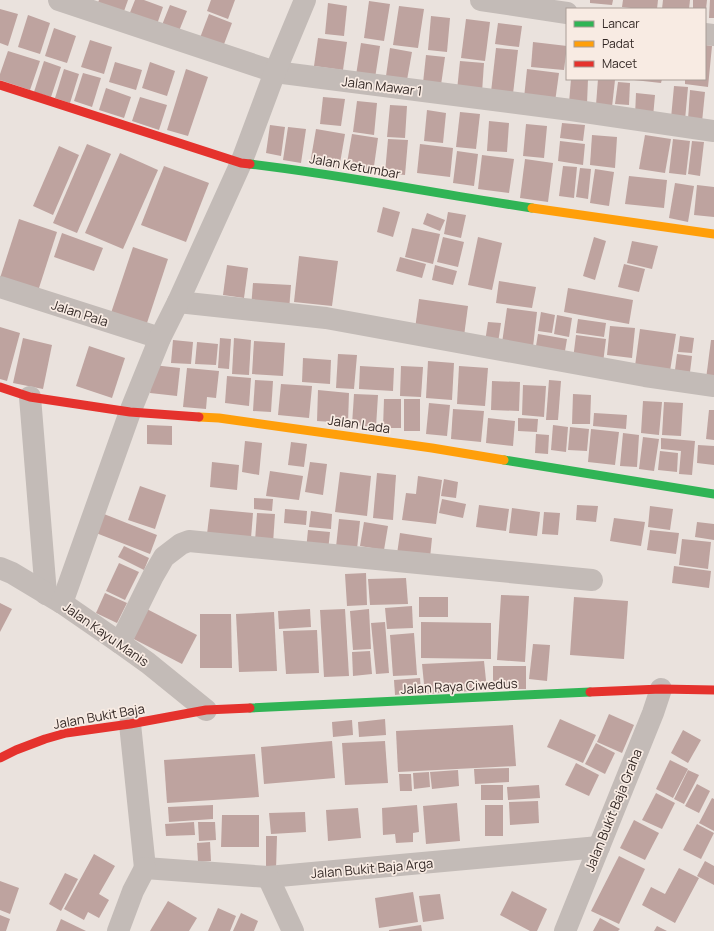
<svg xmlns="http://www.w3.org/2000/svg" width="714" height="931" viewBox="0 0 714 931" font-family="Manrope,sans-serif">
<rect width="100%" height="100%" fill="#eae2dd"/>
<g fill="#bea39f">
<polygon points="99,0 128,0 123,14 97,5"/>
<polygon points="135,0 144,0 163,7 155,30 127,20"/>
<polygon points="211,0 235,0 228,19 207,11"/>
<polygon points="590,0 613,0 612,5 590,3"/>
<polygon points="623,0 658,0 657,9 639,9 622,7"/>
<polygon points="663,0 690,0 689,9 662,9"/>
<polygon points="693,0 707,0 706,9 693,9"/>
<polygon points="710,0 714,0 714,18 709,18"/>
<polygon points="369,1 390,4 384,41 364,38"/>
<polygon points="328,3 347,6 344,36 325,34"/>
<polygon points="170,5 187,11 177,36 160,30"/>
<polygon points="399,6 424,9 418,48 393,45"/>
<polygon points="0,9 18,14 8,46 0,43"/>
<polygon points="209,14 232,23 221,52 198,43"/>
<polygon points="28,15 50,23 40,54 18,47"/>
<polygon points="431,16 450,18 447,52 428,50"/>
<polygon points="466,19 490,22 485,61 461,58"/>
<polygon points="498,23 522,26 519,47 495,44"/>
<polygon points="54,28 76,36 67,63 45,56"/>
<polygon points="318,38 347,42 343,70 314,66"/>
<polygon points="90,40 112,47 104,74 81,67"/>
<polygon points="533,42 567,46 564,70 531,67"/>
<polygon points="361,43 380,46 375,78 356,75"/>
<polygon points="705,45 712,46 708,87 685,84 685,79 705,79"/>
<polygon points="390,48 412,52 407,80 386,76"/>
<polygon points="496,48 518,50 513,94 491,92"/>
<polygon points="8,51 40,61 30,90 0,80 0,74"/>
<polygon points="426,55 445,57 441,85 423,83"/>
<polygon points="44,61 61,67 51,97 34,92"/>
<polygon points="460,61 484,63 482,92 457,90"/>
<polygon points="115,62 142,70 136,90 109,82"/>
<polygon points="150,62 175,71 167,96 142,88"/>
<polygon points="64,69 79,74 70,103 55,98"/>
<polygon points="186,69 208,77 188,136 167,130"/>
<polygon points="527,69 559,73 555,102 524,98"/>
<polygon points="83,73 101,78 92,107 74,101"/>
<polygon points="571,79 588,79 587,104 569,103"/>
<polygon points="598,79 615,80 612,107 596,105"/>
<polygon points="634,79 662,79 661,83 634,80"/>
<polygon points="618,82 630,83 629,105 615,104"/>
<polygon points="674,86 688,87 685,120 671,118"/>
<polygon points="106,88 131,97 124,118 99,110"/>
<polygon points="690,90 705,92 702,122 688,120"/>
<polygon points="636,93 655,95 653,117 635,116"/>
<polygon points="140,97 167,105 159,130 132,121"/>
<polygon points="323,97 345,99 341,126 320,124"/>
<polygon points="357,101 377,103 374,135 353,132"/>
<polygon points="390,105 407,106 405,138 387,137"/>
<polygon points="427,110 446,113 443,143 424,141"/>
<polygon points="460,112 480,114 476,149 456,147"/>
<polygon points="489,121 509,123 507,152 487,151"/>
<polygon points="562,123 585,125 583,141 560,138"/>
<polygon points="526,124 547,126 544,158 523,156"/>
<polygon points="270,125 285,127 281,156 266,153"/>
<polygon points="288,127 306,129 301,163 283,160"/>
<polygon points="316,129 345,134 339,169 310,164"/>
<polygon points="352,134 378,138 373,173 346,169"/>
<polygon points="592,135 617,137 615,168 590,165"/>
<polygon points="645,135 671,139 665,173 639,169"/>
<polygon points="388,139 408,140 405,175 385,173"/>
<polygon points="673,139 690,141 686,175 669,173"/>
<polygon points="560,141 585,144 583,165 558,161"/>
<polygon points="692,141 704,142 700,176 688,174"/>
<polygon points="87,144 111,154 77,233 53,223"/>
<polygon points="420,144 453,148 450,177 417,173"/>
<polygon points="59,146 79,155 53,215 33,206"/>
<polygon points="457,151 478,154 474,186 453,183"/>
<polygon points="120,153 158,170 123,249 85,233"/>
<polygon points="482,155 514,159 509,193 478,189"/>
<polygon points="525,159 553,163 548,202 520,198"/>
<polygon points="164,166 209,183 186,242 141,225"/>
<polygon points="563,166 577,167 574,198 559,196"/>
<polygon points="580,168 591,169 588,199 576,197"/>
<polygon points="595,169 614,172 609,206 590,203"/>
<polygon points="629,176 667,180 664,208 625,204"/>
<polygon points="675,183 694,186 688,222 669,218"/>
<polygon points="697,185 714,187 714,217 694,215"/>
<polygon points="383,207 400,212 393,237 377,232"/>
<polygon points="448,212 466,215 461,238 444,234"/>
<polygon points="427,213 445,220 440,231 423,224"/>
<polygon points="19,219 57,232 38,291 0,278"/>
<polygon points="412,228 440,234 433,264 405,257"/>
<polygon points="62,233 103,248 94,271 54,257"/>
<polygon points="443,237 464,242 458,267 437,262"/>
<polygon points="478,237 502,243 492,290 468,285"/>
<polygon points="594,237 606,241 595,280 583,276"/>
<polygon points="632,241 658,246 652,269 627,263"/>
<polygon points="133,247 168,259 146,326 111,313"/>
<polygon points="299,256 338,261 332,306 294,302"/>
<polygon points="400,257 426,264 422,278 396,271"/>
<polygon points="624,264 645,269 639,292 618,287"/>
<polygon points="227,265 248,268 244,298 223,295"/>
<polygon points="435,265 457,271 453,285 432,280"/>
<polygon points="499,281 536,287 532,308 496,303"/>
<polygon points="253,283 291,285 289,310 251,308"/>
<polygon points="568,288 633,300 629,324 564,312"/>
<polygon points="419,299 468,306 464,336 415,329"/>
<polygon points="507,308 537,312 533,347 502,343"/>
<polygon points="541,312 555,315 552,333 538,331"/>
<polygon points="557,315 572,318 569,337 554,334"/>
<polygon points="578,319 606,323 604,337 576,333"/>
<polygon points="488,322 501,323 498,343 485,342"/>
<polygon points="610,326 635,328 632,358 607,355"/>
<polygon points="0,327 20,333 7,381 0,379"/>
<polygon points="640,329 676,334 670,371 635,366"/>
<polygon points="538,334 567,339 565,351 536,346"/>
<polygon points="576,335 606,339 603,363 573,359"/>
<polygon points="680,336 694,338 692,353 678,352"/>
<polygon points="23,338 52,345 43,389 13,383"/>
<polygon points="220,338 231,339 229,369 218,368"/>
<polygon points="234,338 251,340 249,375 232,374"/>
<polygon points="173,340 193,342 191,364 171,363"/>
<polygon points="711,340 714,340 714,379 706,379"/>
<polygon points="254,341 285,343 283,376 252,374"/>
<polygon points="197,342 218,344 216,365 195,364"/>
<polygon points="89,346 125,358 112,398 76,386"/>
<polygon points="338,354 357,355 354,389 336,388"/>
<polygon points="677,354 692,356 690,372 675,370"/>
<polygon points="303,358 331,360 330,384 302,382"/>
<polygon points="428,361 454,363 452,400 426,398"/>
<polygon points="153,365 180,368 177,396 150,393"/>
<polygon points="360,366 394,368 393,391 359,389"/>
<polygon points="401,366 423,367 421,397 400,396"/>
<polygon points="459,366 488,368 485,406 457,404"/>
<polygon points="187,368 219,371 216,398 207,397 206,409 183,407"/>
<polygon points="227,376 251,378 249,406 225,403"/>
<polygon points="255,380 273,381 271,412 253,411"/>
<polygon points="549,380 561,381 558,420 546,420"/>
<polygon points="492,381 520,382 519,411 491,410"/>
<polygon points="281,384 312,386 309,418 278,415"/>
<polygon points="523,385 546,386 544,417 522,415"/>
<polygon points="318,390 349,393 348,423 317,421"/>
<polygon points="354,394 378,395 376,427 352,425"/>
<polygon points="573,394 591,395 590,424 572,424"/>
<polygon points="384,399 401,399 401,428 383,428"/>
<rect x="404" y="399" width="16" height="32"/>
<polygon points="643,401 662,402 659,435 641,433"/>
<polygon points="664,402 683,403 681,436 662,435"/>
<polygon points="429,403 450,405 447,436 426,434"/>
<polygon points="453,409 484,411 481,442 451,439"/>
<polygon points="709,410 714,410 714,440 706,439"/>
<polygon points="594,413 627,415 626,429 593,426"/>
<polygon points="488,418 515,421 513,446 486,443"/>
<polygon points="518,418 538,419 537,432 518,431"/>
<polygon points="147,425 172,426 172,445 147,444"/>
<polygon points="553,425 568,427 566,452 551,450"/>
<polygon points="570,427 589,429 587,451 568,450"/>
<polygon points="591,429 619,432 615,465 588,462"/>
<polygon points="623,433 639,435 637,467 620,466"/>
<polygon points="536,434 549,435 548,454 535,453"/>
<polygon points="643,437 659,439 654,471 639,469"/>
<polygon points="661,438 695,441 692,475 679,474 681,451 661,449"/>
<polygon points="245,441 262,443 259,475 242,472"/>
<polygon points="291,442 307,444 304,467 288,465"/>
<polygon points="698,445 714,446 714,465 697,463"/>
<polygon points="660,451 678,453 677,472 658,470"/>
<polygon points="212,462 239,465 237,490 210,487"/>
<polygon points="310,462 327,464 323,495 305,492"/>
<polygon points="270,471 303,476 299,500 266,496"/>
<polygon points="340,472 371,476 367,516 335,512"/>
<polygon points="377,473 396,475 393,520 373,518"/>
<polygon points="418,476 442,480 436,524 402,520 406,493 416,494"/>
<polygon points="444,479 458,482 456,498 441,496"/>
<polygon points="140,486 166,495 155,529 128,520"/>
<polygon points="254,498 273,499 272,511 254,509"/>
<polygon points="442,499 466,504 463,518 439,513"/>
<polygon points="479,505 509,509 506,531 476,527"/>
<polygon points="577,505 598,506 596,522 576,520"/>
<polygon points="650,506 673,509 670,530 648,527"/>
<polygon points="512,508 540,512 537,536 509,533"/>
<polygon points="210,509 253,513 251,538 207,534"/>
<polygon points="285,509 307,511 306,525 284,523"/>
<polygon points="311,511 332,514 331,529 309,527"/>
<polygon points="544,512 560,513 558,535 542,534"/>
<polygon points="257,513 275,514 273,543 255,541"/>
<polygon points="104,514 157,535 150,554 96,533"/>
<polygon points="614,518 645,522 641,546 610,541"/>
<polygon points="339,519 360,521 357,549 336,547"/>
<polygon points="364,522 388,526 384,550 360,546"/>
<polygon points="697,522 714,524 714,540 695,537"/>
<polygon points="308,530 330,532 328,551 306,550"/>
<polygon points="650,530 679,533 676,554 647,550"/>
<polygon points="400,533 432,538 430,558 397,554"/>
<polygon points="682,539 711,542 708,569 679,565"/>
<polygon points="124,546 149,558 144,570 118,557"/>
<polygon points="119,563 139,572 125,600 106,591"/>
<polygon points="674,566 711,571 709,588 672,583"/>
<polygon points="366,573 367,605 347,606 345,574"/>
<polygon points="406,578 408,604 370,605 368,579"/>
<polygon points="105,593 127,603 117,623 96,613"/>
<polygon points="501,595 529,596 525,662 497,660"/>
<rect x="419" y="597" width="29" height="20"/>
<polygon points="574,597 628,601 624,659 570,655"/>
<polygon points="0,603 12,609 0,632"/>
<polygon points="412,606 413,628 387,629 385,608"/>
<polygon points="143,607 197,635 182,664 128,636"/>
<polygon points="310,609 311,627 279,629 278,611"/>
<polygon points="345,609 349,676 324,677 320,610"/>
<polygon points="369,609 371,649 353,650 350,611"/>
<polygon points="274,612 277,671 239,672 236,614"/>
<polygon points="200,614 231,614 232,668 200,668"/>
<polygon points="385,622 389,673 376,674 371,623"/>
<polygon points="421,622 491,623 491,659 421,658"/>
<polygon points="317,630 319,673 286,674 283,631"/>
<polygon points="414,633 417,675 393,676 390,635"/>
<polygon points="533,644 550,645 547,681 529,679"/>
<polygon points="370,651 372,674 353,676 352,652"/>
<polygon points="484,661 487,690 425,694 422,664"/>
<rect x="493" y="666" width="33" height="23"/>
<polygon points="420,678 421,692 395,695 394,680"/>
<polygon points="609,714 634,725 622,753 597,742"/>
<polygon points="385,719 386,735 359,737 358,722"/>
<polygon points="560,719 596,735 583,763 547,747"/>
<polygon points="352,720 353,735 333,737 332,722"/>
<polygon points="513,725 516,766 398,772 396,731"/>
<polygon points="683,730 701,740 688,763 671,753"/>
<polygon points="332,741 335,778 264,784 261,747"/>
<polygon points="385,741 388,783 345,785 342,743"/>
<polygon points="596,743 615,753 605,774 585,764"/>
<polygon points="255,754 259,797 167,803 164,760"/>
<polygon points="670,760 688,769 673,798 656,789"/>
<polygon points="576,763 599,775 589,796 565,785"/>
<polygon points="509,768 509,782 475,784 474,769"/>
<polygon points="458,770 459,786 432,789 430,772"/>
<polygon points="688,770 699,775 684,804 674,799"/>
<polygon points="429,772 430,787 414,789 413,773"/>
<polygon points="399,774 411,774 412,791 400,791"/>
<polygon points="697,784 710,791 699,813 685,806"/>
<rect x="481" y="785" width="22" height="15"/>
<polygon points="539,785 540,798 508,800 507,787"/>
<polygon points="656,793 675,803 662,829 642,820"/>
<polygon points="712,798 714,799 714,831 699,823"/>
<polygon points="538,801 539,823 510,825 509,802"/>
<polygon points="457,803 460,841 426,844 423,806"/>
<polygon points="213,805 213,819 169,822 168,807"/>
<polygon points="417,805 419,832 413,833 413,842 396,843 395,834 383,835 382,808"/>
<rect x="485" y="805" width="18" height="31"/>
<polygon points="358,808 361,838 328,841 326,810"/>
<polygon points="305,812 306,832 271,834 269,813"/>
<polygon points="222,815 259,815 259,847 221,847"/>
<polygon points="634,820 659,833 645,860 620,848"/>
<polygon points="194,822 195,835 166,836 165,824"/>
<polygon points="198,822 215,822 216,840 199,841"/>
<polygon points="697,824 714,833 701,859 683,850"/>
<polygon points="266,836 277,836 276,870 266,870"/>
<polygon points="210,842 211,861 198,862 197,843"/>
<polygon points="94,854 115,866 99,894 109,900 99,918 88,912 84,920 64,909"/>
<polygon points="619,856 645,869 619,924 591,911"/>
<polygon points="705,861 714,866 714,885 697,876"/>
<polygon points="679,868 699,878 675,923 642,905 651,887 665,894"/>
<polygon points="65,873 78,879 61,911 49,904"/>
<polygon points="0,881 19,888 10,914 0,910"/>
<polygon points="512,891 547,909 537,931 530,931 500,915"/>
<polygon points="413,892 418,922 379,928 375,898"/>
<polygon points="440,894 444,919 423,922 419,896"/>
<polygon points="168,901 197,918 189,931 150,931"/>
<polygon points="218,908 236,916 230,931 208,931"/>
<polygon points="241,913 258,921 254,931 233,931"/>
<polygon points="0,915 10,919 6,931 0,931"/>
<polygon points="600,918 620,929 618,931 593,931"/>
<polygon points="61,919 86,931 56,931"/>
<polygon points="421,925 422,931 389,931 389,930"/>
<polygon points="657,926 667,931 654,931"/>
</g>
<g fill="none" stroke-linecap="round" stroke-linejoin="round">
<g stroke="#c3bbb7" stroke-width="22">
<polyline points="59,0 275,72 571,110 714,131"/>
<polyline points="481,0 567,13"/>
<polyline points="705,34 714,35"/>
<polyline points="0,287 160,338"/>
<polyline points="178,302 326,318 645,376 714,386"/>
<polyline points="30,397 46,594"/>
<polyline points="0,568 12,573 62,603 120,643 148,663 206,710"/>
<polyline points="62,603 130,412 160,338 178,302 241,163 275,72 305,0"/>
<polyline points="120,643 153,576 164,557 181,544 189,541 592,580"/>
<polyline points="130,724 145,868"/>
<polyline points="145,868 268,877 599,847"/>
<polyline points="268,877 293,931"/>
<polyline points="118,931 133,891 145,868"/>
<polyline points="565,931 653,713 661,689"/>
</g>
<g stroke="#30b455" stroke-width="9">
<path d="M250 164C344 175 438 194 532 208"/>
<polyline points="504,460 714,494"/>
<polyline points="250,708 590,692"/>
</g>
<g stroke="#ff9f0a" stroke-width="9">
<polyline points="532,208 714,234"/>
<polyline points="199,417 219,418 432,448 504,460"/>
</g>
<g stroke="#e5322d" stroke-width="9">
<polyline points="0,85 241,163 250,164"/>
<polyline points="0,387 30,397 130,412 199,417"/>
<polyline points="590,692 661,689 714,690"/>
<polyline points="0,758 16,750 45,739 66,733 130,724 206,710 250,708"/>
</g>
</g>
<g text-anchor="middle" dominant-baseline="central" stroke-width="3.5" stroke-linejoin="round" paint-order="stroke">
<g font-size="13" fill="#332825" stroke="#f8ebe3">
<text transform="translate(382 86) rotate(7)">Jalan Mawar 1</text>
<text transform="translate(355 166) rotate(10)">Jalan Ketumbar</text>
<text transform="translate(80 313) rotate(18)">Jalan Pala</text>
<text transform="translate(359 424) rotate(8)">Jalan Lada</text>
<text transform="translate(106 634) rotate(35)">Jalan Kayu Manis</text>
<text transform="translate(459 686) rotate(-3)">Jalan Raya Ciwedus</text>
<text transform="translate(99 716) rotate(-10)">Jalan Bukit Baja</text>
<text transform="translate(613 810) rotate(-68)">Jalan Bukit Baja Graha</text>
<text transform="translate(372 868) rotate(-5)">Jalan Bukit Baja Arga</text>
</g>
</g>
<rect x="566" y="8" width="140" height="72" fill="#f8ebe3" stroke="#a99d97"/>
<rect x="574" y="21" width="20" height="6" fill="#30b455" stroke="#a99d97"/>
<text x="602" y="28" font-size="12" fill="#332825">Lancar</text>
<rect x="574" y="41" width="20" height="6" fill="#ff9f0a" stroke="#a99d97"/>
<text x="602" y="48" font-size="12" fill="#332825">Padat</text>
<rect x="574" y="61" width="20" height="6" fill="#e5322d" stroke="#a99d97"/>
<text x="602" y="68" font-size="12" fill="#332825">Macet</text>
</svg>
